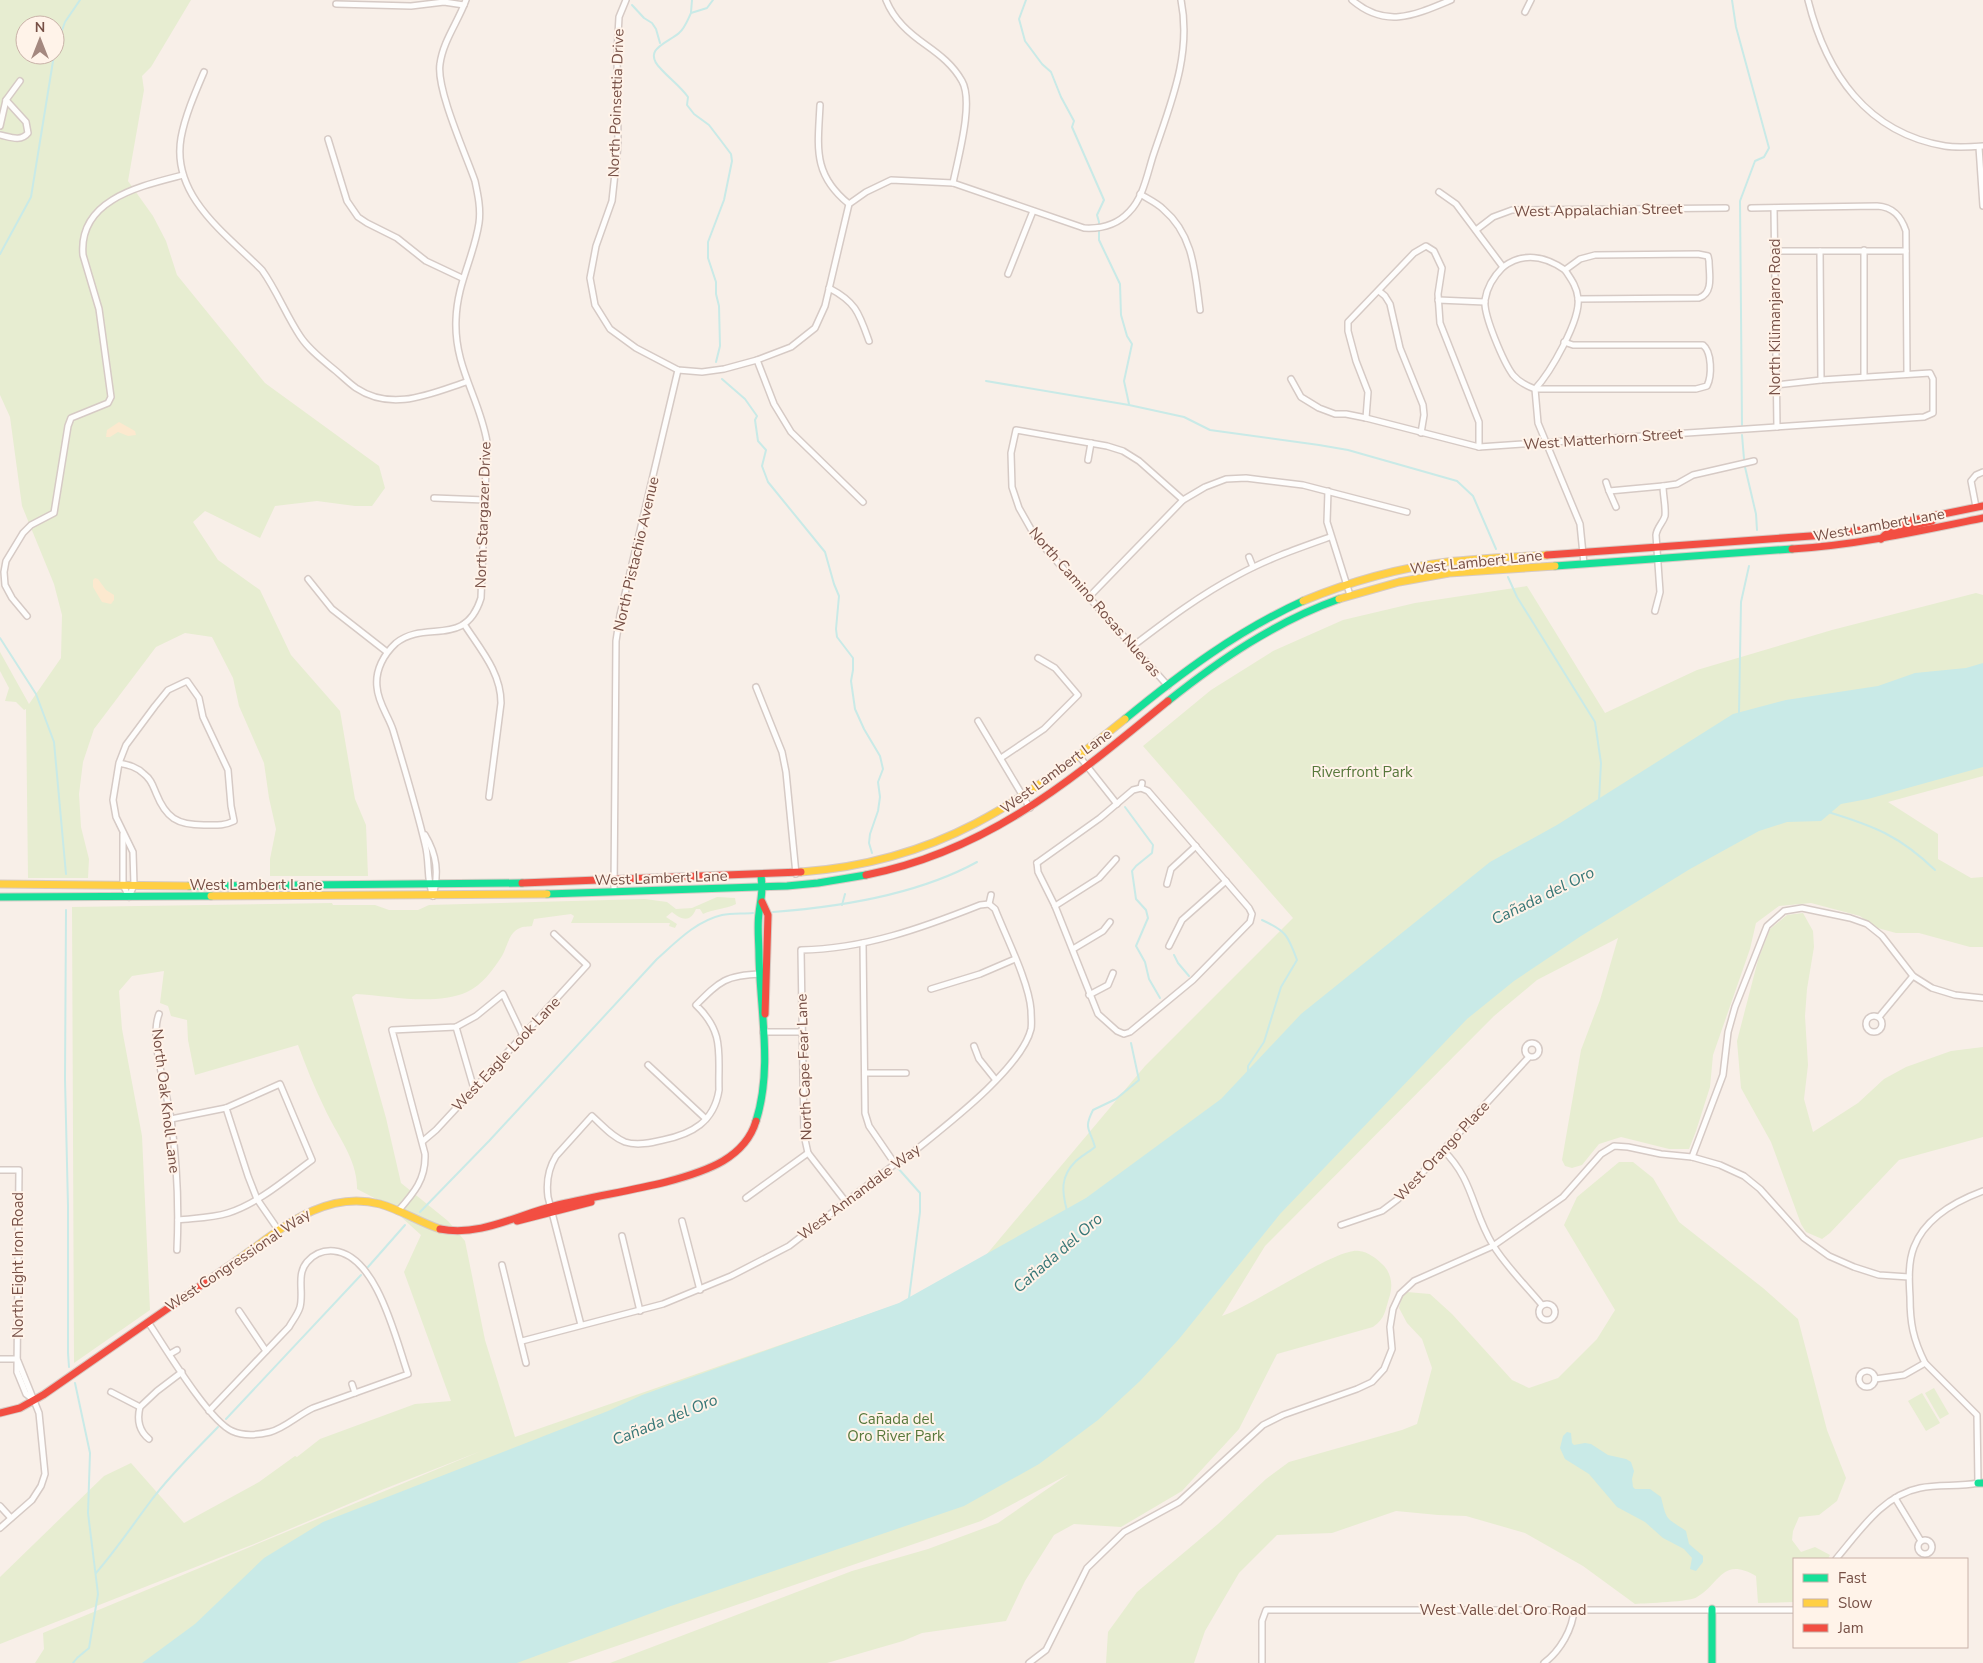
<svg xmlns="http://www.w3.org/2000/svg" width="1983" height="1663" viewBox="0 0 1983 1663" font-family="'Nunito Sans',sans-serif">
<rect width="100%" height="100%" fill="#f8efe8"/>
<g fill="#e7edd1" fill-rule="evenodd">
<path d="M0 0H191L151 67 142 76 144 90 128 181 153 216 166 241 177 275 265 383 379 466 385 488 372 506H355L317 501 275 506 260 538 205 511 193 522 218 560 260 590 291 655 340 711 355 799 366 825 368 876H270V859L276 829 269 798 264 763 239 706 233 678 212 637 185 633 156 647 94 729 83 762 79 794 81 827 89 859 88 878H28L26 709 24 710 16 702 5 701 9 688 0 671V652L29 704 61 658 62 615 54 584 22 506 10 417 0 395ZM25 25H55V55H25Z"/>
<path d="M1527 586 1605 713 1697 670 1832 630 1976 593 1983 595V776L1888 802 1938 834V859L1971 878 1983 877V947H1970L1919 933H1896L1874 927 1860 916 1811 903 1779 906 1756 923 1750 949 1713 1055 1710 1087 1696 1131 1689 1149H1669L1621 1137 1599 1144 1582 1165 1572 1168 1565 1166 1562 1160 1581 1050 1600 1000 1618 938 1537 980 1494 1016 1265 1246 1222 1316C1251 1307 1337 1247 1359 1251 1368 1252 1376 1258 1382 1264 1391 1272 1393 1284 1390 1295 1385 1310 1386 1318 1373 1327L1277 1354 1239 1429 1182 1491 1121 1527 1074 1524 1054 1535 1025 1581 1006 1621 922 1633 903 1641 827 1663H610L852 1571 928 1549 998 1523 1069 1474 981 1521 567 1663H35L44 1649 43 1633 481 1451 384 1489 259 1542 0 1644V1577L104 1476 131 1463 184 1523 259 1482 295 1456 297 1457 320 1439 415 1404 451 1401 404 1272 421 1235 388 1205 357 1189C358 1160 336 1134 324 1107 314 1087 306 1066 298 1045L195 1075 188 1040 187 1020 171 1016 168 1006 160 1003 164 971 132 976 119 991 122 1029 142 1136 150 1310 74 1363 72 907 332 903 333 905H375L389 910H418L429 905 645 899 667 902 676 909 692 908 717 897 735 898 736 904C726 909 714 909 703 914L700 909H696C690 923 682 920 672 912L666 917 677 924 675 928 669 926 670 923H571L574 916 571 914 534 919 532 926C528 927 523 926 520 928 509 932 507 947 502 956 493 970 482 985 467 992 435 1006 390 996 356 994L352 997 386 1118 401 1183 448 1221 465 1241 485 1340 515 1437 935 1291 971 1273 1145 1066 1293 918 1143 746 1211 690 1273 651 1343 620 1415 603Z"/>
<polygon points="1803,913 1813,931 1814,947 1807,989 1805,1016 1808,1065 1804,1099 1813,1132 1858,1103 1884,1079 1906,1067 1951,1051 1983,1047 1983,1137 1899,1160 1830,1233 1822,1239 1806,1232 1801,1224 1771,1142 1741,1088 1737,1041 1758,960 1770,929 1787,915"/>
<path d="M1619 1162H1633L1653 1178 1679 1222 1763 1288 1798 1319 1827 1430 1846 1478 1837 1501 1819 1515 1799 1517 1793 1531 1792 1540 1801 1552 1815 1547 1830 1555 1828 1559H1794V1602L1758 1603 1756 1576C1722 1556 1720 1584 1697 1597 1690 1602 1646 1603 1635 1604L1583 1566 1525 1533 1466 1516 1438 1515 1396 1511 1332 1533 1277 1535 1239 1573 1205 1631 1194 1663H1106L1108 1632 1137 1592 1218 1524 1266 1479 1289 1462 1402 1430 1417 1424 1432 1368 1422 1339 1407 1323 1399 1308 1402 1296 1407 1292 1430 1294 1452 1314 1512 1380 1529 1388 1558 1378 1597 1339 1615 1310 1564 1225 1577 1197Z"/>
<polygon points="1934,1388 1949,1414 1940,1419 1925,1393"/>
<polygon points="1922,1393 1940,1423 1926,1431 1908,1401"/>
</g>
<g fill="#fce9cf">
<polygon points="119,422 135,431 136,435 128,436 118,432 110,437 106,437 107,430"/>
<polygon points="95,578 98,579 106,590 114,595 114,600 111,604 102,602 93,587 93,580"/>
</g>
<g fill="#c9eae7">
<polygon points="1983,663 1983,767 1868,799 1841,804 1821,821 1787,822 1759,831 1690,869 1581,936 1514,981 1467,1019 1280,1214 1179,1339 1140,1381 1098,1420 1039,1464 964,1506 668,1607 517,1663 142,1663 195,1624 264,1558 323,1522 608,1411 642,1395 899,1303 1086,1198 1221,1099 1301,1014 1490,862 1557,825 1733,714 1786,700 1878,686 1915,673 1966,668"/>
<path d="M1567 1432 1571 1433 1572 1443 1574 1445 1585 1443 1591 1444 1608 1455 1626 1459 1631 1462 1634 1471 1632 1479 1633 1487 1635 1489H1650L1661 1497C1667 1522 1666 1517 1686 1531L1689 1544 1703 1556V1562L1696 1571 1690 1569 1692 1558 1684 1549 1663 1538 1645 1522 1617 1507 1589 1474 1565 1459 1560 1448 1563 1436Z"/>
</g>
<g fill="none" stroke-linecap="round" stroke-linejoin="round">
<g stroke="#c9eae7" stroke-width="2">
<path d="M713 0 707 8 691 13C688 19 685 28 679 33 668 43 641 49 661 69 670 79 680 86 688 97L687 105 694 114 709 125 722 142 731 154 732 161 724 200 708 242V258L716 282V294L719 306 720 346 716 362"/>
<polyline points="1026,0 1019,19 1025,41 1042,64 1051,72 1061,97 1074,121 1072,127 1104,200 1097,215 1099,222 1099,240 1120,284 1121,315 1127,336 1132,344 1124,381 1129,404"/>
<polyline points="1732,0 1736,27 1769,148 1764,157 1755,161 1740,201 1742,425"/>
<polyline points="632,5 644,18 652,23 656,29 660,43"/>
<polyline points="691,12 692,0"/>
<polyline points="55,50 65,22 80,0"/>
<polyline points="0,254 31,197 54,55"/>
<polyline points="722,379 745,399 757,416 755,420 758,441 766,450 762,466 768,482 825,552 834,584 839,596 836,629 837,637 853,658 853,670 851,681 855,709 864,729 880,756 883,769 878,782 880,797 878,811 870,834 869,843 872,853"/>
<polyline points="986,381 1129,405 1184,417 1210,430 1319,445 1348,450 1457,481 1473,496 1496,549"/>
<polyline points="1742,435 1744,459"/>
<polyline points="1745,467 1756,514 1757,530"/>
<polyline points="1508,577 1517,597 1595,722 1601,763 1599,800"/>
<polyline points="0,638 36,694 54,742 66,874"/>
<polyline points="1739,713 1741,602 1749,566"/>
<polyline points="1125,807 1153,845 1152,853 1136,866 1132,871 1136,899 1146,910 1148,918 1136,946 1145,962 1149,979 1160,998"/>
<path d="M1828 812C1874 826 1900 836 1935 870"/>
<polyline points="842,905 845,894"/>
<polyline points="66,910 65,1079 68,1206 68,1353 69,1367"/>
<path d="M773 912C840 907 917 895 977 862"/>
<polyline points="1174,955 1178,963 1189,976"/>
<path d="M1248 1071V1066L1264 1042 1281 987 1297 960C1288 935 1286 931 1262 920"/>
<polyline points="897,1167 920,1193 920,1212 909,1298"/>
<path d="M1067 1211C1062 1192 1060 1177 1075 1162 1081 1156 1089 1152 1095 1147 1090 1128 1083 1130 1093 1110L1116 1099 1139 1080 1131 1043"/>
<path d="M420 1212 489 1141 657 959C676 942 696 921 722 915 732 913 743 914 753 913"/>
<polyline points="368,1267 405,1225"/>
<polyline points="226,1419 361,1275"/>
<path d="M96 1573C116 1550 132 1526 150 1502 170 1475 195 1451 218 1427"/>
<polyline points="73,1663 77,1658 89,1648 98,1594 88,1513 90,1453 75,1383"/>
</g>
<g stroke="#d6cac5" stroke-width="8">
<g id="street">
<path d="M626 0 619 17 617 53 618 145 612 201 596 246 590 278 595 305 610 329 636 348 678 370 702 372 724 369 757 360 791 347 815 328 825 306 849 204 866 192 891 180 953 183 1084 228C1101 229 1117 225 1129 212 1143 198 1147 175 1153 156 1170 105 1192 55 1181 0"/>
<path d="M886 0C894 20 909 33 926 45 940 55 953 65 962 81 974 102 958 158 953 183"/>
<path d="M1352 0C1386 29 1415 15 1451 0"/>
<path d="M1808 0C1826 73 1867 133 1945 146 1957 148 1971 147 1983 146"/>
<polyline points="336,4 411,6 444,2 464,5"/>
<polyline points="1525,12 1531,0"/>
<path d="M204 72C195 93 185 116 181 138 171 196 226 234 262 270 277 291 286 315 300 336 309 350 324 361 336 371 343 377 349 383 356 388 392 412 430 394 466 382"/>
<path d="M820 105C818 147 812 174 849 204"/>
<polyline points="0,126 6,100 20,81"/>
<path d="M0 135C10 137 21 142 28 133L26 122 6 100"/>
<polyline points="328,139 347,201 358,217 367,223 397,238 426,261 462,278"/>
<polyline points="1979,147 1983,206"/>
<path d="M1439 192 1456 204 1503 267C1494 276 1487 287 1485 300 1483 315 1504 363 1513 375 1519 382 1527 386 1535 389L1538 423 1580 524 1584 564"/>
<path d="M1140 194C1148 199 1157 203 1163 209 1194 235 1195 273 1200 310"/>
<path d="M1751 208 1877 206C1893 207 1901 216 1906 231L1907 373"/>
<polyline points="1774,208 1777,427"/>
<polyline points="1476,230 1493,217 1512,210 1726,208"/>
<polyline points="1864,250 1864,377"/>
<polyline points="1775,251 1906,251"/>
<polyline points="1820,251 1821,380"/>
<path d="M1503 267C1523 252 1545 256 1565 270L1580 259 1595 255 1698 254 1708 256 1709 261C1709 274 1714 293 1699 298L1578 299"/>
<polyline points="1008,274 1033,211"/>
<path d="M829 288C856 302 859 313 869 341"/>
<polyline points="1379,291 1385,296 1390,304 1400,348 1423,405 1424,415 1421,433"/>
<polyline points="1438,300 1485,302"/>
<polyline points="757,360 774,404 791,432 863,502"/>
<polyline points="1291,379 1301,397 1319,408 1335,414 1346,414 1366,418 1479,447 1924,417 1933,413 1933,379 1930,373 1821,380 1776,385"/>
<path d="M1535 389H1696L1707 386C1712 376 1712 352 1703 345H1573L1564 342"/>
<path d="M1535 389C1550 373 1581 320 1578 298 1577 287 1571 279 1565 270"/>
<polyline points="1366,418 1368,392 1356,361 1348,331 1348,322 1414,253 1426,246 1434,251 1442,268 1438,294 1440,323 1479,422 1479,447"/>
<polyline points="1088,460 1091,443"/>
<path d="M1606 482 1609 491 1663 486C1663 495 1666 507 1665 516 1663 523 1657 527 1656 535L1660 592 1655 611"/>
<polyline points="1663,486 1677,484 1693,475 1754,461"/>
<polyline points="1328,491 1327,522 1350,595"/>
<polyline points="1609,491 1616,507"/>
<polyline points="434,498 485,500"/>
<polyline points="1976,507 1971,481 1976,475 1983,472"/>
<polyline points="1249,557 1253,567"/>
<polyline points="308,579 332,609 387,652"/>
<polyline points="1089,597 1183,500 1205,487 1226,479 1246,478 1303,485 1407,512"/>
<path d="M27 616 12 598 5 585 4 572 6 561 23 533 31 525 54 513 68 426 71 418 108 403 111 397 99 309 83 255C78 199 141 186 183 175"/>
<path d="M464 624C480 649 501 672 501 703L489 797"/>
<path d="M1133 646C1167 620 1200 595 1238 575 1267 559 1299 548 1330 537"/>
<polyline points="1168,686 1036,538 1019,508 1012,487 1011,453 1016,430 1107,446 1123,451 1139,461 1183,500"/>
<polyline points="756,687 782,752 786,772 796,874"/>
<polyline points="978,721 1030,808"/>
<polyline points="1079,756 1117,804"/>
<polyline points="1001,758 1044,729 1078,695 1055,668 1038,658"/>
<path d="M119 763C129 765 137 767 144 774 151 779 153 786 156 793 166 818 177 825 204 825 215 825 224 826 234 821L231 806 228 770 203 717 199 698 187 681 168 690 155 706 126 745 119 763 113 800 116 817 133 852 134 885 129 897"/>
<polyline points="123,834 123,885 129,897"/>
<path d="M425 835C437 855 439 873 433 896"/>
<polyline points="1037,863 1038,872 1055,906 1098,1014 1117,1031 1124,1034 1130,1032 1193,980 1250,922 1252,914 1249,908 1148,791 1141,788 1142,783"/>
<polyline points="1037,863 1100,818 1133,790 1141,788"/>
<polyline points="1167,884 1171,869 1196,846"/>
<polyline points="614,892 616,641 620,615 678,370"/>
<path d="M433 896C426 879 430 862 425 844 416 806 404 767 393 730 388 715 378 703 377 687 375 670 384 654 396 643 426 619 465 649 481 598L487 442C480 399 454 367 456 320 457 283 474 257 479 223 481 209 478 195 475 181 466 155 436 89 440 64 443 41 458 22 466 0"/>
<polyline points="989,904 991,895"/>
<polyline points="1055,906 1099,878 1116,859"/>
<polyline points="863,943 865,1113 869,1126 895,1164"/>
<polyline points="1169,946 1182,920 1226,881"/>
<polyline points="1073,949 1103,931 1110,922"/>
<polyline points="931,989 980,974 1015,959"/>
<polyline points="1089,995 1108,985 1113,973"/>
<path d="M159 1014C149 1040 167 1091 171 1119 177 1162 179 1206 177 1250"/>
<circle cx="1874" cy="1024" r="8"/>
<polyline points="1879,1017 1913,976"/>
<polyline points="456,1027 474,1089"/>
<polyline points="763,1032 802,1032"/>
<circle cx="1532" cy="1050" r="7"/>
<polyline points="974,1046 979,1059 995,1079"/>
<polyline points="648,1065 706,1119"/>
<polyline points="865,1073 906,1073"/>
<polyline points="226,1108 248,1176 257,1199 279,1231"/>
<path d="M171 1119 226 1108 280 1084 312 1160C286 1179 259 1203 228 1213 212 1218 195 1218 178 1220"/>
<polyline points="423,1141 436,1130 474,1089 587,965 554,934"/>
<path d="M1443 1150C1474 1180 1472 1211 1493 1245 1505 1265 1527 1287 1542 1305"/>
<polyline points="1692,1157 1723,1075 1728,1032 1735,1007 1767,926 1784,911 1802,908 1850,918 1867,924 1882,936 1913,976 1932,988 1955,995 1983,998"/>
<polyline points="0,1170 19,1170 17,1372 26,1394 34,1400"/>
<polyline points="746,1198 808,1153"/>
<path d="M846 1202 808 1153 804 1135 801 950C864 949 922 928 980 905L989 904"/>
<path d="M398 1211C414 1193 426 1179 425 1154L392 1030 456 1027 476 1016 503 994 523 1036"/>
<polyline points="682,1221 700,1290"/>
<polyline points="1341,1225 1382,1211 1398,1199 1529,1057"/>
<polyline points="622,1236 640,1311"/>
<polyline points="502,1265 526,1363"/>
<circle cx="1547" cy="1312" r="8"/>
<polyline points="239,1311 266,1351"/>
<path d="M148 1322C165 1347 208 1420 232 1431 243 1436 258 1435 270 1432 285 1428 298 1415 313 1408L408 1374C396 1340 377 1255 334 1251 323 1250 314 1254 307 1262 296 1275 304 1292 300 1307 298 1314 293 1320 289 1327L209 1411"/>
<path d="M581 1325 548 1197C546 1182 548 1169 556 1156L592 1116C602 1125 612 1137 625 1142 637 1146 651 1143 663 1140 692 1134 714 1122 719 1090 718 1053 725 1033 696 1005 720 981 726 975 761 974"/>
<path d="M522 1341 663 1304 731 1276 789 1246 895 1164 907 1157C940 1130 1021 1070 1031 1029 1032 1024 1031 1016 1031 1010 1029 982 1006 937 995 909L989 904"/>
<polyline points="170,1354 177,1350"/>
<polyline points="0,1359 17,1359"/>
<circle cx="1867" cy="1379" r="8"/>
<polyline points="1875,1379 1904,1375 1925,1363"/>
<polyline points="352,1384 355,1393"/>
<polyline points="111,1392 140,1407"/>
<path d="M149 1439C139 1431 137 1419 140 1407L157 1391 182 1372"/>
<polyline points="1895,1498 1921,1541"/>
<polyline points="0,1506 11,1518"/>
<polyline points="0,1528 32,1500 41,1486 45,1474 39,1413 18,1361"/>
<circle cx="1925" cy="1547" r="7"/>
<path d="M1836 1559C1859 1532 1883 1495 1920 1488 1939 1484 1959 1487 1978 1483L1977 1415 1925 1363C1913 1339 1910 1323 1910 1297 1909 1281 1908 1262 1914 1247 1925 1218 1956 1201 1983 1191"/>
<polyline points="1029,1663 1046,1650 1087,1568 1124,1532 1179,1502 1263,1425 1283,1415 1357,1389 1372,1382 1384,1369 1392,1349 1390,1327 1393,1309 1400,1294 1414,1281 1493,1246 1563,1197 1601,1154 1614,1146 1628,1147 1661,1154 1692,1157 1720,1165 1744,1176 1760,1189 1804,1238 1829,1256 1854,1267 1879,1275 1909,1277"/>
<polyline points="1262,1663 1262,1621 1266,1610 1794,1610"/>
<path d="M1544 1663C1560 1651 1573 1629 1574 1609"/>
</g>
</g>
<g stroke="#d6cac4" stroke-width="9">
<g id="fast">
<polyline points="1555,566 1792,549"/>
<path d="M1168 701C1221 659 1275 622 1339 599"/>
<path d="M1125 719C1181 673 1237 631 1303 601"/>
<polyline points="189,886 522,883"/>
<polyline points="547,894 787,886 818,883 866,875"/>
<polyline points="0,897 211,896"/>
<path d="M756 1121C773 1068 760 1010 759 956 759 942 757 927 759 913 761 897 763 893 761 875"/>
<polyline points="1978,1483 1983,1483"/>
<polyline points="1712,1609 1712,1663"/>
</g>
</g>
<g stroke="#d6cac4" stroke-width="9">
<g id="slow">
<polyline points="1339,599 1399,582 1449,573 1555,566"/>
<path d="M1303 601C1349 582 1398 568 1447 562 1480 558 1514 557 1547 555"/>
<path d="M801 872C939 862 1021 803 1125 719"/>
<polyline points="0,884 189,886"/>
<polyline points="211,896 547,894"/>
<path d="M236 1261C279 1231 323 1189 380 1204 401 1210 419 1222 440 1229"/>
</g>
</g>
<g stroke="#d6cac4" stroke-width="9">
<g id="jam">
<polyline points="1881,539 1889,531 1932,521 1936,515"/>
<path d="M1792 549C1857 545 1920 531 1983 518"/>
<polyline points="1547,555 1825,535 1869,529 1983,506"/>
<path d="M866 875C991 850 1072 779 1168 701"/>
<polyline points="522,883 801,872"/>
<polyline points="762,902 768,915 765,1014"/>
<polyline points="517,1221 591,1202"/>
<path d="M440 1229C480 1237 517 1215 554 1206 591 1197 629 1191 666 1182 685 1177 706 1171 723 1161 738 1152 751 1138 756 1121"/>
<polyline points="0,1413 20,1408 43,1395 236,1261"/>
</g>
</g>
<use href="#street" stroke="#fefdfc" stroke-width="5"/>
<use href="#fast" stroke="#16e098" stroke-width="7"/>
<use href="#slow" stroke="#ffcf43" stroke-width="7"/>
<use href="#jam" stroke="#f24e42" stroke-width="7"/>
</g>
<g text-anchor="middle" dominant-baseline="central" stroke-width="4" stroke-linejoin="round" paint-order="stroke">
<g font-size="15" fill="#775046" stroke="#fff3e9">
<text transform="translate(616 103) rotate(-88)">North Poinsettia Drive</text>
<text transform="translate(1598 210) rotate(-1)">West Appalachian Street</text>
<text transform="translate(1775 317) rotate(-90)">North Kilimanjaro Road</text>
<text transform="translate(1603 439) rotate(-4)">West Matterhorn Street</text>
<text transform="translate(483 515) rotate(-88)">North Stargazer Drive</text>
<text transform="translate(1879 525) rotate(-10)">West Lambert Lane</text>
<text transform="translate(636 554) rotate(-77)">North Pistachio Avenue</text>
<text transform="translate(1476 562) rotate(-6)">West Lambert Lane</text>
<text transform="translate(1095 602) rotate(49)">North Camino Rosas Nuevas</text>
<text transform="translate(1056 771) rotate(-36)">West Lambert Lane</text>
<text transform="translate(661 878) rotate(-2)">West Lambert Lane</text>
<text x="256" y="885">West Lambert Lane</text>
<text transform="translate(506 1054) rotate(-47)">West Eagle Look Lane</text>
<text transform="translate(804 1067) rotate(-92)">North Cape Fear Lane</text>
<text transform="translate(166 1101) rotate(83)">North Oak Knoll Lane</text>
<text transform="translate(1442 1151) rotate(-47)">West Orango Place</text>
<text transform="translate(859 1192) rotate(-37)">West Annandale Way</text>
<text transform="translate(238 1260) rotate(-34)">West Congressional Way</text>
<text transform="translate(18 1265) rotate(-90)">North Eight Iron Road</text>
<text x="1503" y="1610">West Valle del Oro Road</text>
</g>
<g font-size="15" fill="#57783b" stroke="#fff3e9">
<text x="1362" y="772">Riverfront Park</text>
<text x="896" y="1419">Cañada del<tspan x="896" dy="17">Oro River Park</tspan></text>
</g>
<g font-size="16" font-style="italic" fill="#367676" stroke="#fff3e9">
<text transform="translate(1543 896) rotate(-26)">Cañada del Oro</text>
<text transform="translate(1058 1253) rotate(-41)">Cañada del Oro</text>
<text transform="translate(665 1420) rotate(-22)">Cañada del Oro</text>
</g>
</g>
<rect x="1793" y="1558" width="175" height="90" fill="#fff3e9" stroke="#c9b2a8"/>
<rect x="1803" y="1574" width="25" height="8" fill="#16e098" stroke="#c9b2a8"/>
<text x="1838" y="1583" font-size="15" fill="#775046">Fast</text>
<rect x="1803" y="1599" width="25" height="8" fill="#ffcf43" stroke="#c9b2a8"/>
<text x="1838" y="1608" font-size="15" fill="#775046">Slow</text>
<rect x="1803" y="1624" width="25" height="8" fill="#f24e42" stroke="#c9b2a8"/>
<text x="1838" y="1633" font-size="15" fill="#775046">Jam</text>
<g transform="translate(40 40)"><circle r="24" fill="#fff3e9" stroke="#c9b2a8"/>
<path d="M0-4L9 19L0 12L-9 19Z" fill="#a4887f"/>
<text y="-8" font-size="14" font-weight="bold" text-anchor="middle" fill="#775046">N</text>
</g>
</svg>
